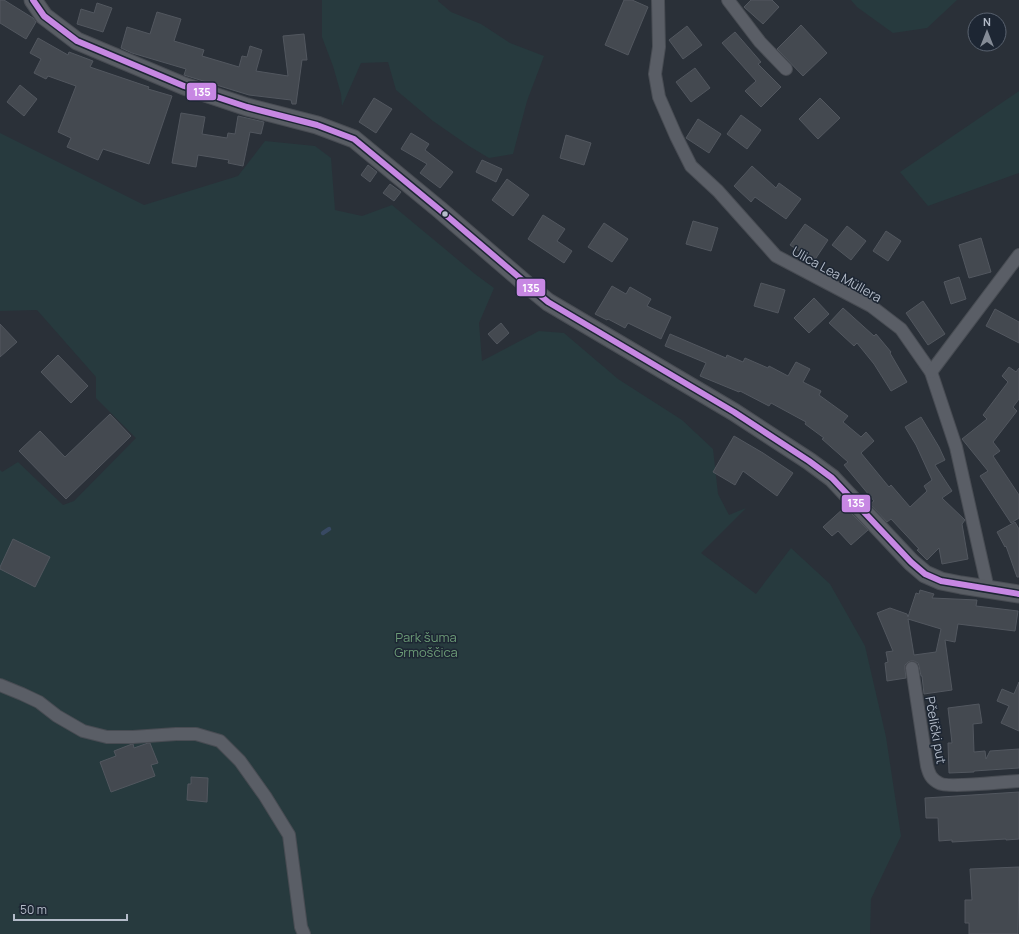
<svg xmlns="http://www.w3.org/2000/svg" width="1019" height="934" viewBox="0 0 1019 934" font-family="Manrope,sans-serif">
<rect width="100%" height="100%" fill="#2a3038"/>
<g fill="#273a3e">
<polygon points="322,0 438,0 438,1 451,12 481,24 510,43 544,56 527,101 513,154 489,158 469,146 433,121 396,90 388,62 361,63 342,106 341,94 333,66 322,37"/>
<polygon points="851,0 957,0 927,28 893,33 857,7"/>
<polygon points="1019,91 1019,173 928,206 900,172"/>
<polygon points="0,133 144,205 238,176 265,141 315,146 331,158 335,210 362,216 392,205 475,274 494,288 479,323 482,361 539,331 564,333 618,379 682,420 713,449 718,494 729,515 746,508 701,553 756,594 791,548 830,584 865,646 886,737 901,836 871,899 870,934 0,934 0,470 2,472 18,462 63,505 74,501 136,438 96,398 96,377 37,310 0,311"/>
</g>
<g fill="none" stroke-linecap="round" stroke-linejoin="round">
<polyline stroke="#384963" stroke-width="4.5" points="323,533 329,529"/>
</g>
<g fill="#444950" stroke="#52575f" fill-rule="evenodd">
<polygon points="0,0 4,0 33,18 36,22 26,39 0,23"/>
<polygon points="624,0 632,0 648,7 628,55 605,45"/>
<polygon points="751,0 772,0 779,7 763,24 744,7"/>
<polygon points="97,3 112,8 103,32 77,24 81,9 94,13"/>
<polygon points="157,12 181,19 174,41 204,50 202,56 239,67 242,56 247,57 250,46 262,50 256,71 288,76 283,36 304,34 307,60 302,60 296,104 292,104 291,100 249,95 187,76 184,75 186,69 132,53 121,48 127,27 150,34"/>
<polygon points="801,25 827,53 803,76 777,49"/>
<polygon points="687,26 702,45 683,59 669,40"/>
<polygon points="735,32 761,62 758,64 781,87 761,107 745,91 756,81 722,43"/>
<polygon points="38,38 68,55 69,52 93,61 90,67 149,87 148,89 172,96 149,164 103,149 98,160 67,147 71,138 58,132 76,86 48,76 46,79 34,73 41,59 30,53"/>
<polygon points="695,68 710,88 691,102 676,82"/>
<polygon points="20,85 37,99 24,116 7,102"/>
<polygon points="374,98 392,109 376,133 359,122"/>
<polygon points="820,98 840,118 818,139 799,119"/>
<polygon points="181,113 205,117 202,134 227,138 228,133 235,134 238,116 264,122 261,134 250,132 243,166 228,163 229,160 198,155 196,167 172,163"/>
<polygon points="741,115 761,130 747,149 727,134"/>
<polygon points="698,119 721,134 709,153 686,138"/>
<polygon points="411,133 429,144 425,150 453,172 440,188 420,173 427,164 401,149"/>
<polygon points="566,135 591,143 584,165 560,158"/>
<polygon points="482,160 502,169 496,182 476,172"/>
<polygon points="368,165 377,172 370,182 361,175"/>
<polygon points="752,166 776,188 779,183 801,199 786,219 755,197 751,202 734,186"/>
<polygon points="507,179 529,195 513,216 492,200"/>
<polygon points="390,184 401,192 394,201 383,193"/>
<polygon points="543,215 565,229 557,241 572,251 564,263 528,239"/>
<polygon points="693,221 718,228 711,251 686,244"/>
<polygon points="604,223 628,239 612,262 588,247"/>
<polygon points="805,224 828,240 814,261 790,245"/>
<polygon points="847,226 866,241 851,260 832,245"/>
<polygon points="886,231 901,241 888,261 873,251"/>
<polygon points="981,238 991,272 969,278 959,245"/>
<polygon points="959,277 966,299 951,304 944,282"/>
<polygon points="761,283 785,290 778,313 754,306"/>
<polygon points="612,286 626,294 630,287 651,299 647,306 671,317 661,339 628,323 625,328 608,319 607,320 595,314"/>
<polygon points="814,298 829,314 809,333 794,318"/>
<polygon points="923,301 945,334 928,345 906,313"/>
<polygon points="843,308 874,336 876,334 891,352 890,353 907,382 891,391 874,364 857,343 854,346 829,323"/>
<polygon points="995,309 1019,322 1019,343 986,326"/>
<polygon points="501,323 509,333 497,344 488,334"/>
<polygon points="0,324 17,342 0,357"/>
<polygon points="670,334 726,358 727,355 743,362 745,358 768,368 769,366 788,376 796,362 810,369 803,382 821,391 819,395 848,416 843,422 861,437 866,432 874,441 861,453 889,487 891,485 910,507 927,491 924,486 932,480 916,445 905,427 921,417 939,447 945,460 935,465 952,491 942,498 965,520 962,524 968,559 942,564 939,548 927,560 917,550 919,549 891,519 887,522 870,504 874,501 844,465 848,462 822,439 824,438 805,424 806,422 771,403 769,406 740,391 739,392 700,376 706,363 665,346"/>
<polygon points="58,355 88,386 71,403 41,372"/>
<polygon points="1009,367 1016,372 1019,368 1019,399 1013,407 1017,411 993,442 1000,451 993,456 1019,495 1019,518 1011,523 980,476 988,471 962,439 987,419 983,415 1008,382 1002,376"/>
<polygon points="110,414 131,436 66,499 19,451 40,431 65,457"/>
<polygon points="734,436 763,453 793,473 777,496 743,471 735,485 713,472"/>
<polygon points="845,507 868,530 851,545 838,531 832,536 823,527"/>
<polygon points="1015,522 1019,529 1019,577 1017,577 1006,546 1005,547 997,532"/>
<polygon points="13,539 50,557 35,587 0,569 0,567"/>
<path d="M920 590 934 594 932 598 977 600 976 606 1018 611 1015 631 958 624 955 642 945 640 952 690 924 694 922 676H921L919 666 918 663 914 661H911L908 662 905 665V669L906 678 887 681 885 663 888 662 886 652 893 651 877 613 890 608 907 614 908 617 916 593 919 594ZM908 619 941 629 936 652 914 655Z"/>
<polygon points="1019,682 1019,731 1001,723 1009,706 997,701 1002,689 1014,694"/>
<polygon points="979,704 982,723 973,724 974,752 985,751 986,759 990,751 1019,749 1019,768 974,771 974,772 949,773 948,743 952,743 948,708"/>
<polygon points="148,743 150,743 158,763 151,765 155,776 111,792 100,762 116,756 114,751 132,744 133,744 134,748"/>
<polygon points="191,777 208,778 207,802 187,800 188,784 191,784"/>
<polygon points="1019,792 1019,839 1006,840 1006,839 952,842 952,840 939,841 938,818 926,818 925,798"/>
<polygon points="1019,867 1018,934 969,934 969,923 965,923 965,900 972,900 970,869"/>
</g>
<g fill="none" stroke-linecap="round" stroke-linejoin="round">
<g stroke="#484c53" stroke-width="14">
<g id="street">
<polyline points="658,0 659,47 655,74 659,97 676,136 691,166 718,191 776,256 871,306 901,329 931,372 956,447 988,589"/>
<polyline points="728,0 760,42 786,69"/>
<polyline points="931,372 1019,255"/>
<path d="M912 668 927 766C929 774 931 779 939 783 946 788 1006 782 1019 781"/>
<polyline points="0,685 22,694 39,702 57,716 83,731 107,737 133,737 176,734 196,734 220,741 240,761 265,796 289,835 301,927 304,934"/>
</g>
</g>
<g stroke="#484c53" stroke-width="19">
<polyline id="secondary" points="33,0 44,16 77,41 184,86 247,107 317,125 354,139 440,210 526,284 548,302 734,412 809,461 832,478 911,562 925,574 941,581 961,585 1019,594"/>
</g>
<use href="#street" stroke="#5a5e66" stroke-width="12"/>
<use href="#secondary" stroke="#595d64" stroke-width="17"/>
<g stroke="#1d2633" stroke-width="9">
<polyline id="bus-1" points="33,0 44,16 77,41 184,86 247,107 317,125 354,139 440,210 548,302 734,412 809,461 832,478 911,562 925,574 941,581 1019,594"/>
</g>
<use href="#bus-1" stroke="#c787e3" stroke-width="6"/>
</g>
<circle fill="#b4bcc9" stroke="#1d2633" stroke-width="1.5" cx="445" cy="214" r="3.5"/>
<g text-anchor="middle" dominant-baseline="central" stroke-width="3" stroke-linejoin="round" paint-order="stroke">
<g font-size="13" fill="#b4bcc9" stroke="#1d2633">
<text transform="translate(837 274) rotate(29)">Ulica Lea Müllera</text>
<text transform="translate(936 730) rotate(80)">Pčelički put</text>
</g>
<g font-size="13" fill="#6b9a76" stroke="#1d2633">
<text x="426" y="637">Park šuma<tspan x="426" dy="15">Grmoščica</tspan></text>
</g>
</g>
<g stroke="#1d2633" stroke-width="1.5">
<rect x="186" y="82" width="31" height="19" rx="4" fill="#c787e3"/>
<rect x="516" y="278" width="30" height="19" rx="4" fill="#c787e3"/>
<rect x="841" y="494" width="30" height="19" rx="4" fill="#c787e3"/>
</g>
<g font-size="11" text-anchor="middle" font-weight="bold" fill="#fff">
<text x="202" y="96">135</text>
<text x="531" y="292">135</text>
<text x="856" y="507">135</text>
</g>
<g transform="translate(987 32)"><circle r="19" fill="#1d2633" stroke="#59626f"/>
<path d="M0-3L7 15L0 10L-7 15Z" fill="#848b96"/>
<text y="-6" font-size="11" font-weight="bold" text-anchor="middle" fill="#b4bcc9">N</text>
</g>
<path d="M14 914v6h113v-6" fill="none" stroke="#b4bcc9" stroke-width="2"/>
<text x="20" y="914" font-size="12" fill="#b4bcc9" stroke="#1d2633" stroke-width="3" paint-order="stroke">50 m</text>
</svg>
